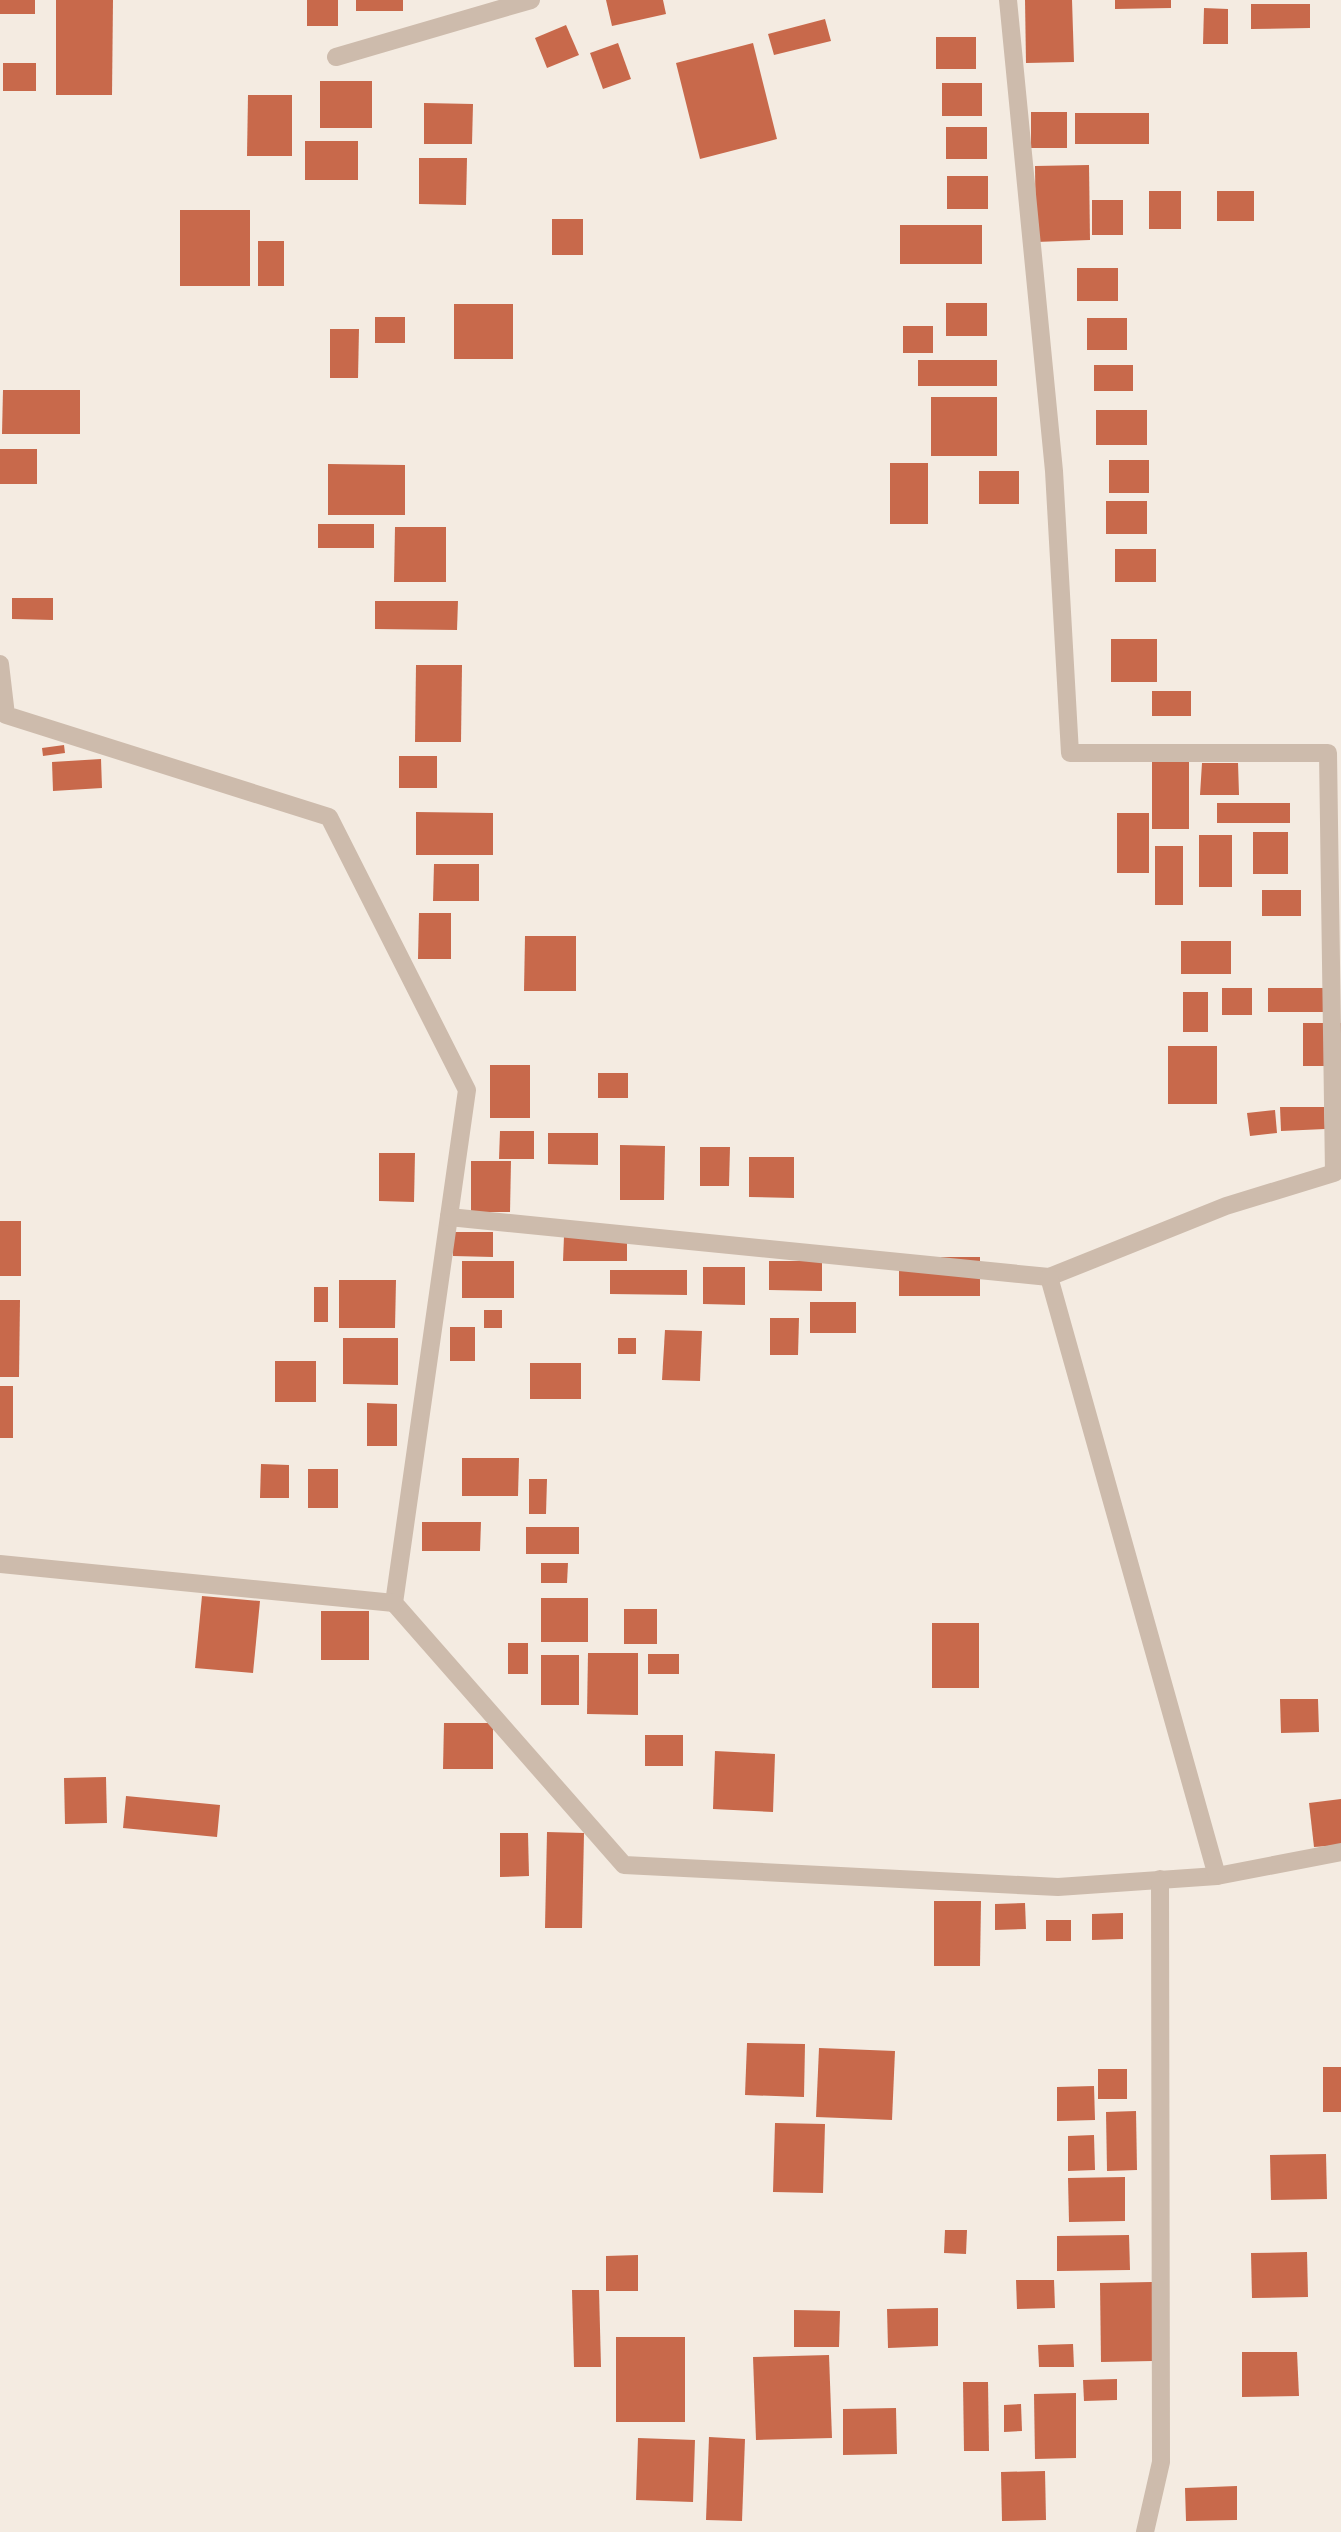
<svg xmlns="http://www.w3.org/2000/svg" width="1341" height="2532" viewBox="0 0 1341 2532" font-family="Montserrat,sans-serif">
<rect width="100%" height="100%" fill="#f4ebe1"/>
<g fill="#c8694b">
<rect x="0" y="0" width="35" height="14"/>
<polygon points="56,0 113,0 112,95 56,95"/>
<rect x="307" y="0" width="31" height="26"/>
<rect x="356" y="0" width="47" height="11"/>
<polygon points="606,0 663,0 666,14 612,26"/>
<polygon points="1025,0 1072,0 1074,62 1026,63"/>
<polygon points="1115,0 1171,0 1171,8 1115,9"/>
<polygon points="1251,4 1310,4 1310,28 1251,29"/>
<polygon points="1204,8 1228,9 1228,44 1203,44"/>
<polygon points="825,19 831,41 774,55 768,34"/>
<polygon points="566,25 579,55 547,68 535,38"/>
<rect x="936" y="37" width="40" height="32"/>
<polygon points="618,43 631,79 603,89 590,53"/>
<polygon points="753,43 777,139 700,159 676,63"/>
<rect x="3" y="63" width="33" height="28"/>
<rect x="320" y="81" width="52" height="47"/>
<rect x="942" y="83" width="40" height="33"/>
<polygon points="248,95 292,95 292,156 247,156"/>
<polygon points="424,103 473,104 472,144 424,144"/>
<rect x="1031" y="112" width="36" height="36"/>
<rect x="1075" y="113" width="74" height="31"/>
<rect x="946" y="127" width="41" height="32"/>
<rect x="305" y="141" width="53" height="39"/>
<polygon points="419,158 467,158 466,205 419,204"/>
<polygon points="1089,165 1090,240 1036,242 1035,166"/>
<rect x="947" y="176" width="41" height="33"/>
<rect x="1149" y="191" width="32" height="38"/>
<rect x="1217" y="191" width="37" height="30"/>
<rect x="1092" y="200" width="31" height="35"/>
<rect x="180" y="210" width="70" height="76"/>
<rect x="552" y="219" width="31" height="36"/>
<rect x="900" y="225" width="82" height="39"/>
<rect x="258" y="241" width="26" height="45"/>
<rect x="1077" y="268" width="41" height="33"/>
<rect x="946" y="303" width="41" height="33"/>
<rect x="454" y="304" width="59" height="55"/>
<rect x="375" y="317" width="30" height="26"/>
<rect x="1087" y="318" width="40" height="32"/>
<rect x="903" y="326" width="30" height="27"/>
<polygon points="330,329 359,329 358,378 330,378"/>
<rect x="918" y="360" width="79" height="26"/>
<rect x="1094" y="365" width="39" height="26"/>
<polygon points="3,390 80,390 80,434 2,434"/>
<rect x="931" y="397" width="66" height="59"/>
<rect x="1096" y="410" width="51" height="35"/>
<rect x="0" y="449" width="37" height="35"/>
<rect x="1109" y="460" width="40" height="33"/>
<rect x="890" y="463" width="38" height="61"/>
<polygon points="328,464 405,465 405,515 328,515"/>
<rect x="979" y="471" width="40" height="33"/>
<rect x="1106" y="501" width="41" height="33"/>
<rect x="318" y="524" width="56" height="24"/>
<polygon points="395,527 446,527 446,582 394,582"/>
<rect x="1115" y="549" width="41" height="33"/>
<polygon points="12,598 53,598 53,620 12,619"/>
<polygon points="375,601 458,601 457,630 375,629"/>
<rect x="1111" y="639" width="46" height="43"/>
<polygon points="416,665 462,665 461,742 415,742"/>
<rect x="1152" y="691" width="39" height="25"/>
<polygon points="64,745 65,753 43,756 42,748"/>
<rect x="399" y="756" width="38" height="32"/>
<rect x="1152" y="758" width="37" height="71"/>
<polygon points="101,759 102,788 53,791 52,762"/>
<polygon points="1202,763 1238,763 1239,795 1200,795"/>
<rect x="1217" y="803" width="73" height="20"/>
<polygon points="416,812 493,813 493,855 416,855"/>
<rect x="1117" y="813" width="32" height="60"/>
<rect x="1253" y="832" width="35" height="42"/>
<rect x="1199" y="835" width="33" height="52"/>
<rect x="1155" y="846" width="28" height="59"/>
<polygon points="434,864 479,864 479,901 433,901"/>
<rect x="1262" y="890" width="39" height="26"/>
<polygon points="419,913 451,913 451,959 418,959"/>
<polygon points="525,936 576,936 576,991 524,991"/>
<rect x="1181" y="941" width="50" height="33"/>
<rect x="1222" y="988" width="30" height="27"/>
<rect x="1268" y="988" width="57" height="24"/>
<rect x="1183" y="992" width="25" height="40"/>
<rect x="1303" y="1023" width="38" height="43"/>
<rect x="1168" y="1046" width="49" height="58"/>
<rect x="490" y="1065" width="40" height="53"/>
<rect x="598" y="1073" width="30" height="25"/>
<polygon points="1280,1107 1324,1107 1325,1129 1281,1131"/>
<polygon points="1275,1110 1277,1133 1250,1136 1247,1113"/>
<polygon points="500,1131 534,1131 534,1159 499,1159"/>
<polygon points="548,1133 598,1133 598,1165 548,1164"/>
<polygon points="620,1145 665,1146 664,1200 620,1200"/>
<polygon points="700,1147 730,1147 729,1186 700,1186"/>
<polygon points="379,1153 415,1153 414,1202 379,1201"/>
<polygon points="749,1157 794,1157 794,1198 749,1197"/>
<polygon points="471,1161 511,1161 510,1212 471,1212"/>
<rect x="0" y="1221" width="21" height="55"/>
<polygon points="453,1232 493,1232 493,1257 453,1256"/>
<polygon points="564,1236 627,1236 627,1261 563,1261"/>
<rect x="899" y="1257" width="81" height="39"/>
<rect x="462" y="1261" width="52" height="37"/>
<polygon points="769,1261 822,1261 822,1291 769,1290"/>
<polygon points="703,1267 745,1267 745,1305 703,1304"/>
<polygon points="610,1270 687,1270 687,1295 610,1294"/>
<polygon points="339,1280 396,1280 395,1328 339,1328"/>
<rect x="314" y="1287" width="14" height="35"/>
<polygon points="0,1300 20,1300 19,1377 0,1377"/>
<rect x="810" y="1302" width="46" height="31"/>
<rect x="484" y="1310" width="18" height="18"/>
<polygon points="770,1318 799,1318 798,1355 770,1355"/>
<rect x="450" y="1327" width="25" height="34"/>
<polygon points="665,1330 702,1331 700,1381 662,1380"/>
<polygon points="343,1338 398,1338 398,1385 343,1384"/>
<rect x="618" y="1338" width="18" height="16"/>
<rect x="275" y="1361" width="41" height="41"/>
<rect x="530" y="1363" width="51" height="36"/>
<rect x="0" y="1386" width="13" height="52"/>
<polygon points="367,1403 397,1404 397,1446 367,1446"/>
<polygon points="462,1458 519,1458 518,1496 462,1496"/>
<polygon points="261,1464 289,1465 289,1498 260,1498"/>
<rect x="308" y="1469" width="30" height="39"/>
<polygon points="529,1479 547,1479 546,1514 529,1514"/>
<polygon points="422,1522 481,1522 480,1551 422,1551"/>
<rect x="526" y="1527" width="53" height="27"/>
<polygon points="541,1563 568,1563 567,1583 541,1583"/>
<polygon points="202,1596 260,1601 253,1673 195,1668"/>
<rect x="541" y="1598" width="47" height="44"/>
<rect x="624" y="1609" width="33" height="35"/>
<rect x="321" y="1611" width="48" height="49"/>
<rect x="932" y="1623" width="47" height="65"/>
<rect x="508" y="1643" width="20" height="31"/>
<polygon points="588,1653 638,1653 638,1715 587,1714"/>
<rect x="648" y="1654" width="31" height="20"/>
<rect x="541" y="1655" width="38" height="50"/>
<polygon points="1280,1699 1318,1699 1319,1732 1281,1733"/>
<polygon points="444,1723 493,1723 493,1769 443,1769"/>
<rect x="645" y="1735" width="38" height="31"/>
<polygon points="715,1751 775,1754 773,1812 713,1809"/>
<polygon points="106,1777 107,1823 65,1824 64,1778"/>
<polygon points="126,1796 220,1805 217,1837 123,1828"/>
<polygon points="1341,1799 1341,1845 1314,1847 1309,1803"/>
<polygon points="547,1832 584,1833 582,1928 545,1928"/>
<polygon points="500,1833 528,1833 529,1876 500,1877"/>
<polygon points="934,1901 981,1901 980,1966 934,1966"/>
<polygon points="1025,1903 1026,1929 995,1930 995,1904"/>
<polygon points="1123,1913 1123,1939 1092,1940 1092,1914"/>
<rect x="1046" y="1920" width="25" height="21"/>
<polygon points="747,2043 805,2044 804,2097 745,2095"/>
<polygon points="819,2048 895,2051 892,2120 816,2117"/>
<rect x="1323" y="2067" width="18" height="45"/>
<rect x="1098" y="2069" width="29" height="30"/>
<polygon points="1094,2086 1095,2120 1057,2121 1057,2087"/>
<polygon points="1136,2111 1137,2170 1107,2171 1106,2112"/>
<polygon points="775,2123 825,2124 823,2193 773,2192"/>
<polygon points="1094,2135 1095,2170 1068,2171 1068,2136"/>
<polygon points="1326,2154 1327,2199 1271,2200 1270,2155"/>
<polygon points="1125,2177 1125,2221 1069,2222 1068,2178"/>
<polygon points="945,2230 967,2230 966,2254 944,2253"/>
<polygon points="1129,2235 1130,2270 1057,2271 1057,2236"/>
<polygon points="1307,2252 1308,2297 1252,2298 1251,2253"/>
<polygon points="638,2255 638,2291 606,2291 606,2256"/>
<polygon points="1016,2280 1054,2280 1055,2308 1017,2309"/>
<polygon points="1152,2282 1153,2361 1101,2362 1100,2283"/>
<polygon points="572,2290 599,2290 601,2367 574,2367"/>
<polygon points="938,2308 938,2346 888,2348 887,2309"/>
<polygon points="794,2310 840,2311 839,2347 794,2347"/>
<rect x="616" y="2337" width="69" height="85"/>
<polygon points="1073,2344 1074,2367 1039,2367 1038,2345"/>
<polygon points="1242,2352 1297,2352 1299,2396 1242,2397"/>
<polygon points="829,2355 832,2438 756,2440 753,2357"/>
<polygon points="1117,2379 1117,2400 1084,2401 1083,2380"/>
<polygon points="963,2382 988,2382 989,2451 964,2451"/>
<polygon points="1076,2393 1076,2458 1035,2459 1034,2394"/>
<polygon points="1021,2404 1022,2431 1004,2432 1004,2405"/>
<polygon points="896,2408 897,2454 843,2455 843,2409"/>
<polygon points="709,2437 745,2439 742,2521 706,2520"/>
<polygon points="638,2438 695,2440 693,2502 636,2500"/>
<polygon points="1045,2471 1046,2520 1002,2521 1001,2472"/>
<polygon points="1237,2486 1237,2520 1186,2521 1185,2488"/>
</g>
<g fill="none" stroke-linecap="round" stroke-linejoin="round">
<g stroke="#cdbbac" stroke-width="18">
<polyline points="336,57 531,0"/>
<polyline points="0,664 6,715 329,817 467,1090 394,1603 624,1865 1058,1887 1217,1876"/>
<polyline points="449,1217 1049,1277 1226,1206 1334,1173 1328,753 1070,753 1054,471 1008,0"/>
<polyline points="1049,1277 1217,1876 1341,1852"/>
<polyline points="0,1564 394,1603"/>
<polyline points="1145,2532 1161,2462 1160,1879"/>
</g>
</g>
</svg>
